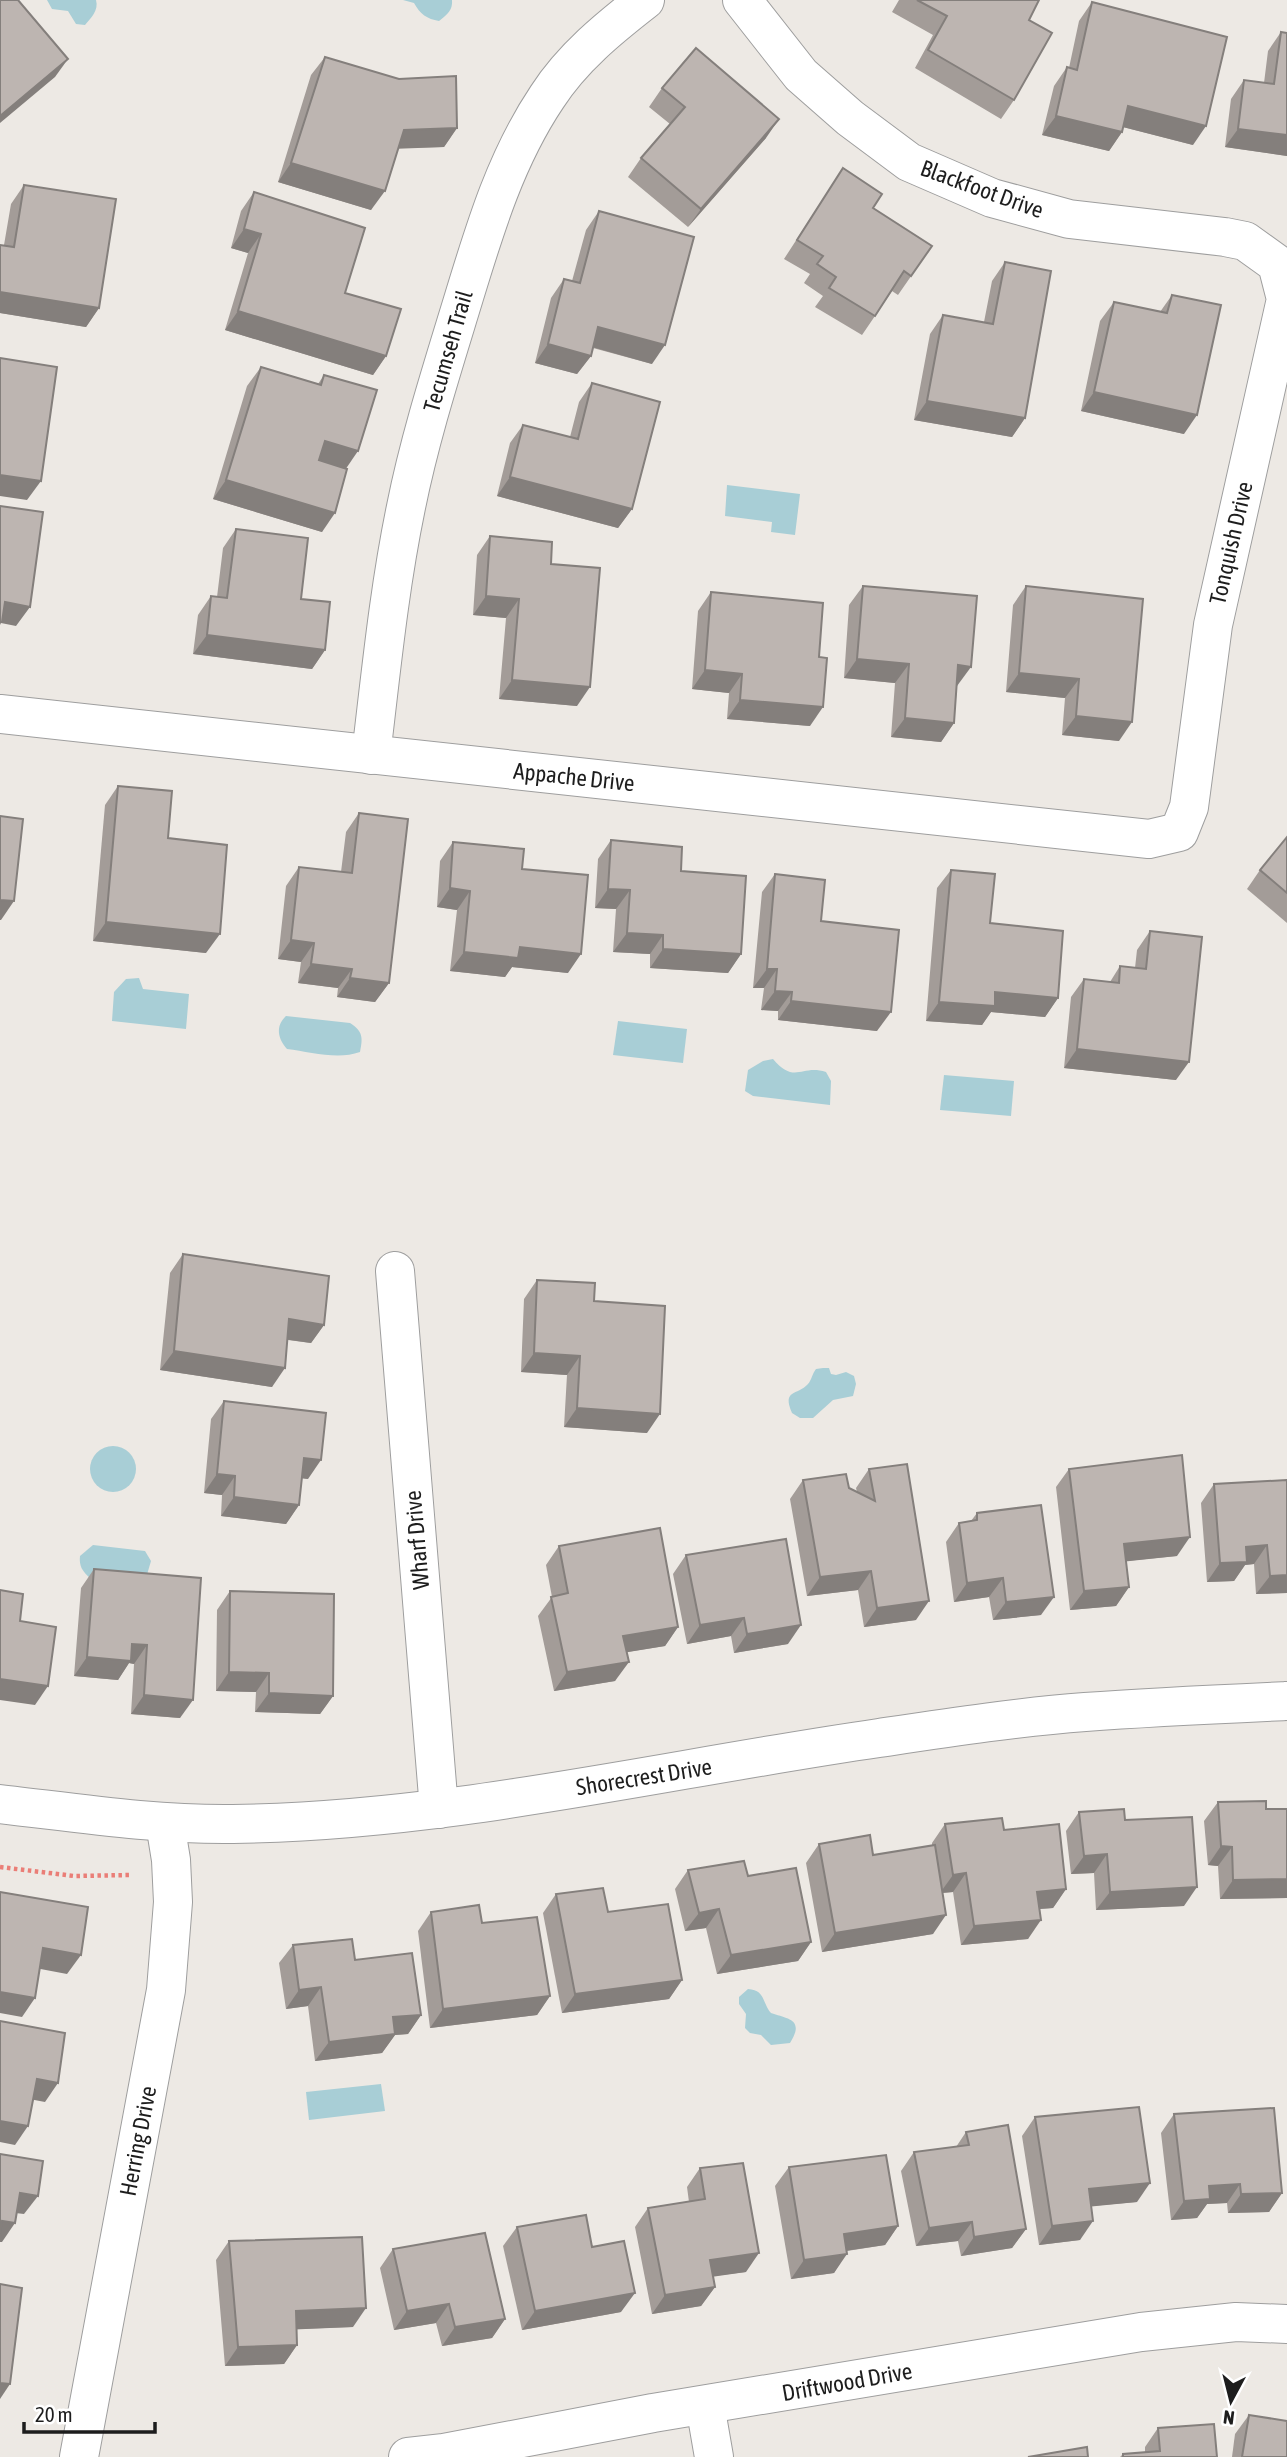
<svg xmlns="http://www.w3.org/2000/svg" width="1287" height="2457" viewBox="0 0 1287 2457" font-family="'Asap Condensed',sans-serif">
<rect width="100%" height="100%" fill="#ede9e4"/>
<g fill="#a8ced6">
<path d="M47 0H96C99 10 91 18 85 25L76 24 68 11 52 9Z"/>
<path d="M403 0H452C453 10 447 15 439 21 427 19 420 14 414 3Z"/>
<polygon points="727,485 800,494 795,535 771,532 772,522 725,516"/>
<polygon points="139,978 143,989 189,994 186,1029 112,1021 114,992 126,979"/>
<path d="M286 1016 350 1023C363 1031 363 1038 360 1052 338 1060 310 1052 287 1049 278 1039 275 1026 286 1016Z"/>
<polygon points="618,1021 687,1029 683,1063 613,1055"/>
<path d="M773 1059C795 1085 801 1064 826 1072L831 1081 830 1105 753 1096 745 1091 748 1070 763 1061Z"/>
<polygon points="944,1075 1014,1081 1011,1116 940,1110"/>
<path d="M823 1368H829L831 1374 836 1375 846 1372 854 1376 856 1384 853 1396 833 1400 813 1418H800L792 1413C782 1389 797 1396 808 1384 812 1379 812 1374 816 1369Z"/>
<circle cx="113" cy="1469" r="23"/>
<path d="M93 1545 145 1551 151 1561 146 1578H90C82 1571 79 1566 80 1556Z"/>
<path d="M748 1989C765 1990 762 2002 771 2013 788 2019 805 2019 790 2043L771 2045 761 2035 750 2033 745 2028 746 2014 739 2004V1997Z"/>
<polygon points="381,2084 385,2111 309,2120 306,2092"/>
</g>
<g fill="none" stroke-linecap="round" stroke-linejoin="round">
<g stroke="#9e9e9e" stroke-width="40">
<g id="street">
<polyline points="0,714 1149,839 1179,832 1189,807 1213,625 1286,299 1277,264 1245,241 1225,237 1069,219 992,198 909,162 850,118 801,75 742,0"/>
<path d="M371 755C381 672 389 589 406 507 420 437 443 366 464 297 485 228 506 158 547 97 572 58 609 28 645 0"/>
<polyline points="395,1271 439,1809"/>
<path d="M0 1804C78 1813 155 1825 233 1824 451 1821 664 1769 879 1738 946 1728 1018 1717 1085 1712 1152 1707 1220 1704 1287 1701"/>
<polyline points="705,2405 714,2457"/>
<polyline points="79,2457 166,1990 173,1902 171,1860 165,1823"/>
<polyline points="408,2457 444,2453 653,2413 1141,2332 1236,2322 1287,2324"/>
</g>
</g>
<polyline stroke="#ea7e77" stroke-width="4.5" stroke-dasharray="3.5 3.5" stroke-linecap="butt" points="0,1867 74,1876 132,1875"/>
<use href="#street" stroke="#fff" stroke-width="38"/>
</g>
<g fill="#a39c98">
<polygon points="899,0 1039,0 1029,20 1014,100 1001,119 915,68 933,35 892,12"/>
<polygon points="1092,2 1193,145 1123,127 1122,132 1109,151 1042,135 1054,86 1067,67 1069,68 1079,21"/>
<polygon points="1281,32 1287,33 1287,156 1225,147 1231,99 1244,80 1264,83 1268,51"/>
<polygon points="325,57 399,79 457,128 444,147 398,148 371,210 278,182 311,75"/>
<polygon points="662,88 766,138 688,227 628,177 641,158 670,124 649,107"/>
<polygon points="843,168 873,208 932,246 898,295 892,291 862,335 815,307 823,296 804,283 810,274 784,259"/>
<polygon points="24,185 99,308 86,327 0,313 0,245 4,245 11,204"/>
<polygon points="254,192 345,293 386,356 373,375 225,330 248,253 231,248 241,211"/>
<polygon points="599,211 652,364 593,348 591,356 577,374 535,363 551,298 564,279 572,281 586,230"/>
<polygon points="1005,262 1025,418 1012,437 914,420 930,334 943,315 984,322 992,281"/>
<polygon points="1172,295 1184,434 1081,411 1100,321 1114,302 1160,312"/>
<polygon points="261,367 318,384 324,375 346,468 322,532 213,499 247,386"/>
<polygon points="592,383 632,509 618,528 497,496 510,443 523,425 570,437 579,402"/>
<polygon points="236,529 301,599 325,650 312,669 193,654 198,615 211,596 217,597 223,548"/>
<polygon points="490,536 551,564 577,706 499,699 506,618 473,615 477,555"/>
<polygon points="863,586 957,686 954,723 941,742 891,737 895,683 844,678 849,605"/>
<polygon points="1026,586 1119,741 1062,735 1065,698 1006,692 1013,605"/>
<polygon points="711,592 810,726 727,719 729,693 692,689 698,611"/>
<polygon points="118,786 168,838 206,953 93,941 105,805"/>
<polygon points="359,813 389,983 375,1002 337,997 338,988 298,983 301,962 278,959 286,886 299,867 341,872 346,832"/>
<polygon points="1287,837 1287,923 1247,889 1260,870"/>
<polygon points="611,840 681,871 741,954 728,973 650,968 650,954 613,952 616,909 595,908 598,859"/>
<polygon points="453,842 522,869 568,973 512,967 505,977 450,971 457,910 437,907 440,861"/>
<polygon points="951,870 990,923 1058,998 1045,1017 991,1012 982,1025 926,1021 937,888"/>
<polygon points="775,874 821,921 877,1031 778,1020 778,1011 761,1010 764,988 753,988 762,892"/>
<polygon points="1150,931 1176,1080 1064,1068 1071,997 1084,979 1110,982 1120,966 1135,968 1137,950"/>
<polygon points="183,1254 324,1325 311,1343 288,1340 272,1387 160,1370 170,1273"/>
<polygon points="537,1280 594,1301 647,1433 564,1427 567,1375 521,1372 524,1299"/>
<polygon points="224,1401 308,1479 302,1478 299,1505 286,1524 221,1516 222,1495 204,1493 211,1419"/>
<polygon points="869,1469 916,1620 864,1627 858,1590 807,1596 790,1499 803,1480 849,1488 857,1492 856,1488"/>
<polygon points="1069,1469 1177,1556 1126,1561 1129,1587 1116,1606 1070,1610 1056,1487"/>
<polygon points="1287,1480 1287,1593 1256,1594 1254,1564 1245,1565 1234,1581 1207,1582 1201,1503 1214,1484"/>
<polygon points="977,1513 1041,1615 993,1620 989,1597 954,1602 946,1542 959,1523 971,1521"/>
<polygon points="559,1546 678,1627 665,1646 627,1652 615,1681 554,1691 538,1616 552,1597 546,1565"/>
<polygon points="686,1555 788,1644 734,1653 731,1636 687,1644 673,1574"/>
<polygon points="94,1569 201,1578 180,1718 131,1714 134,1664 129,1663 118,1680 74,1676 81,1588"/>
<polygon points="230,1591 333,1696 320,1714 255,1712 256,1692 216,1691 217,1610"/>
<polygon points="1218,1802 1266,1809 1287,1809 1287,1898 1220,1899 1218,1866 1208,1865 1204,1821"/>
<polygon points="1079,1812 1125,1820 1184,1906 1096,1910 1094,1873 1071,1874 1066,1831"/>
<polygon points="945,1824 1004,1830 1066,1889 1053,1908 1040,1909 1028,1939 961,1945 953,1892 943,1893 933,1934 822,1952 806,1863 819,1844 873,1855 932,1846 932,1843"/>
<polygon points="688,1870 748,1876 811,1942 798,1961 717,1974 706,1928 685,1931 675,1889"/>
<polygon points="556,1894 608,1912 682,1980 669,1999 562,2013 543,1913"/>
<polygon points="431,1912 482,1923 550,1996 537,2015 430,2028 418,1931"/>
<polygon points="293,1945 355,1960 421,2015 408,2034 395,2035 382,2053 315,2061 308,2006 286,2009 279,1963"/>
<polygon points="1174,2114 1282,2193 1269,2212 1228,2213 1227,2203 1207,2204 1197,2218 1171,2220 1161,2133"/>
<polygon points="1035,2117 1137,2202 1091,2206 1080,2240 1039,2245 1022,2136"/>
<polygon points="966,2132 1026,2229 1012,2248 961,2256 958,2241 916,2246 901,2171 914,2152 956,2147"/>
<polygon points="789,2167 898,2226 885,2245 847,2251 834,2273 791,2279 775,2186"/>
<polygon points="700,2168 746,2272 713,2276 715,2287 701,2306 652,2314 635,2227 648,2208 689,2202 687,2187"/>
<polygon points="517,2227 592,2247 621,2312 522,2330 503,2246"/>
<polygon points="229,2241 353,2327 297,2329 297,2345 284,2364 225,2366 216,2260"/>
<polygon points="393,2249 505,2319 492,2338 442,2346 436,2323 394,2330 380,2268"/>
<polygon points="1249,2415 1287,2457 1232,2457 1235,2434"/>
<polygon points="1158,2428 1217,2457 1120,2457 1123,2454 1145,2452 1145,2447"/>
</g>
<g fill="#847f7c">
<polygon points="68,59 55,77 0,123 0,116"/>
<polygon points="1128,106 1206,126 1193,145 1115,125"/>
<polygon points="1056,116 1122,132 1109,151 1042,135"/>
<polygon points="779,119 766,138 688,227 701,209"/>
<polygon points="457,128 444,147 391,149 404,130"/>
<polygon points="1238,129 1287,135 1287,156 1225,147"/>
<polygon points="291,163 385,191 371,210 278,182"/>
<polygon points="244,229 261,234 248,253 231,248"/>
<polygon points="0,292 99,308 86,327 0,313"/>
<polygon points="238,311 386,356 373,375 225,330"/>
<polygon points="598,327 665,345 652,364 585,345"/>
<polygon points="548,344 591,356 577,374 535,363"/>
<polygon points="1094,392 1197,415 1184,434 1081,411"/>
<polygon points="927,401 1025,418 1012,437 914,420"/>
<polygon points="325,441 358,451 345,470 312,460"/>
<polygon points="0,475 41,481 27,500 0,496"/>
<polygon points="510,477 632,509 618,528 497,496"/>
<polygon points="226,480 335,513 322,532 213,499"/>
<polygon points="486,596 519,599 506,618 473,615"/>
<polygon points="5,602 30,607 16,626 1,623 0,625 0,609"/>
<polygon points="207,635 325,650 312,669 193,654"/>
<polygon points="857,659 909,664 895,683 844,678"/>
<polygon points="958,665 971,667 957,686 945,684"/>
<polygon points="705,670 742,674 729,693 692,689"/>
<polygon points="1019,673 1079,679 1065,698 1006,692"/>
<polygon points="512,680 590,687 577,706 499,699"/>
<polygon points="740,700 823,707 810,726 727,719"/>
<polygon points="1076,716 1132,722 1119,741 1062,735"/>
<polygon points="905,718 954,723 941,742 891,737"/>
<polygon points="450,888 470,891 457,910 437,907"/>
<polygon points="608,889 630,890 616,909 595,908"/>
<polygon points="0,900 14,901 1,920 0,920"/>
<polygon points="106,922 220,934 206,953 93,941"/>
<polygon points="627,933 663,935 650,954 613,952"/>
<polygon points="291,940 314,943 301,962 278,959"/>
<polygon points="520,947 581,954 568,973 512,967 505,977 450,971 464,952"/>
<polygon points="663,949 741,954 728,973 650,968"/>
<polygon points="311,964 352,969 338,988 298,983"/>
<polygon points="767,969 777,969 764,988 753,988"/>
<polygon points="350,978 389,983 375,1002 337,997"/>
<polygon points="775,991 792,992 778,1011 761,1010"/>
<polygon points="995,992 1058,998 1045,1017 991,1012 982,1025 926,1021 939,1002"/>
<polygon points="791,1001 891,1012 877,1031 778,1020"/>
<polygon points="1077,1049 1189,1062 1176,1080 1064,1068"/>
<polygon points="289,1319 324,1325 311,1343 276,1338"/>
<polygon points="174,1351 285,1368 272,1387 160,1370"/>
<polygon points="534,1353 580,1356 567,1375 521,1372"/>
<polygon points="577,1408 660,1414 647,1433 564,1427"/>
<polygon points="304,1458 321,1460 308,1479 291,1477"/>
<polygon points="217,1474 235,1476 222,1495 204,1493"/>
<polygon points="234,1497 299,1505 286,1524 221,1516"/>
<polygon points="1190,1537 1177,1556 1111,1563 1124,1544"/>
<polygon points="1267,1545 1254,1564 1245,1565 1234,1581 1207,1582 1220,1563 1246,1547"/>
<polygon points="871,1571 858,1590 807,1596 820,1577"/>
<polygon points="1287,1575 1287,1593 1256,1594 1270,1576"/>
<polygon points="1003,1578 989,1597 954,1602 967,1583"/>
<polygon points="1129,1587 1116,1606 1070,1610 1084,1591"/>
<polygon points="1054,1597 1041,1615 993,1620 1006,1602"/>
<polygon points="929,1601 916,1620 864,1627 877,1608"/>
<polygon points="744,1618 731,1636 687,1644 700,1625"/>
<polygon points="801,1625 788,1644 734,1653 747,1634"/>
<polygon points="678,1627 665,1646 610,1655 623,1636"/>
<polygon points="132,1644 147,1645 134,1664 129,1663 118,1680 74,1676 87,1657"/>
<polygon points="629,1662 615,1681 554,1691 567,1672"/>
<polygon points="229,1672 269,1673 256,1692 216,1691"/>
<polygon points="0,1679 48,1686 35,1705 0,1700"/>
<polygon points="269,1693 333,1696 320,1714 255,1712"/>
<polygon points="144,1695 193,1700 180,1718 131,1714"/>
<polygon points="1221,1846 1232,1847 1218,1866 1208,1865"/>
<polygon points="1107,1854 1094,1873 1071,1874 1084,1856"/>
<polygon points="966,1873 953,1892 940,1893 953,1875"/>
<polygon points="1287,1879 1287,1898 1220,1899 1233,1880"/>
<polygon points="1197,1887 1184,1906 1096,1910 1110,1892"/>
<polygon points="1066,1889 1053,1908 1024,1910 1037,1892"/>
<polygon points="719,1909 706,1928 685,1931 699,1913"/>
<polygon points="946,1915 933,1934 822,1952 835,1933"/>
<polygon points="1041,1920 1028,1939 961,1945 974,1926"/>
<polygon points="811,1942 798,1961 717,1974 731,1955"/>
<polygon points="43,1948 81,1955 67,1974 30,1967"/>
<polygon points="682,1980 669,1999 562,2013 575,1994"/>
<polygon points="321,1987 308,2006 286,2009 299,1990"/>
<polygon points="0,1992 35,1998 22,2017 0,2013"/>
<polygon points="550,1996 537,2015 430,2028 443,2009"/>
<polygon points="421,2015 408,2034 395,2035 382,2053 315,2061 329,2042 393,2017"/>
<polygon points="37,2079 58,2083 45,2102 24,2098"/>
<polygon points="0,2121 28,2126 15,2145 0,2142"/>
<polygon points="1150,2183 1137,2202 1076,2208 1089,2189"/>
<polygon points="1240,2184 1227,2203 1207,2204 1197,2218 1171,2220 1184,2201 1209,2186"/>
<polygon points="20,2193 38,2196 24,2214 7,2212"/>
<polygon points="1282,2193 1269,2212 1228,2213 1241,2194"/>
<polygon points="2,2221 15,2223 2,2242 0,2242 0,2223"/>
<polygon points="1093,2221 1080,2240 1039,2245 1052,2226"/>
<polygon points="972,2222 958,2241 916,2246 929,2228"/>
<polygon points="898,2226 885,2245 831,2253 844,2234"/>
<polygon points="1026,2229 1012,2248 961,2256 974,2237"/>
<polygon points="759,2253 746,2272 697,2279 710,2260"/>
<polygon points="847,2254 834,2273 791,2279 804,2260"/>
<polygon points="715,2287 701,2306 652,2314 665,2295"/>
<polygon points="635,2293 621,2312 522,2330 535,2311"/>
<polygon points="449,2304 436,2323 394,2330 407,2311"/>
<polygon points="366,2308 353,2327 282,2330 296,2311"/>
<polygon points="505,2319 492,2338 442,2346 455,2327"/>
<polygon points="297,2345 284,2364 225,2366 238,2347"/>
<polygon points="0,2383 10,2384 0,2399"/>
</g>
<g fill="#bdb5b1" stroke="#847f7c" stroke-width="2">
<polygon points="0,0 18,0 68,59 0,116"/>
<polygon points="917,0 1039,0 1029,20 1052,33 1014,100 928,50 947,16"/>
<polygon points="1092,2 1227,37 1206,126 1128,106 1122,132 1056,116 1067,67 1077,70"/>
<polygon points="1281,32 1287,33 1287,135 1238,129 1244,80 1274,84"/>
<polygon points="696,48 779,119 701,209 641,158 685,107 662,88"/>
<polygon points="325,57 399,79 456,76 457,128 404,130 385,191 291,163"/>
<polygon points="843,168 882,194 873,208 932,246 911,276 904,271 875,316 829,288 836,277 817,264 823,256 797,240"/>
<polygon points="24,185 116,199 99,308 0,292 0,245 14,247"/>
<polygon points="254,192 365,228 345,293 401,309 386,356 238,311 261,234 244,229"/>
<polygon points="599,211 694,237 665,345 598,327 591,356 548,344 564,279 580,283"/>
<polygon points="1005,262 1051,271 1025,418 927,401 943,315 993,324"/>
<polygon points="1172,295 1221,305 1197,415 1094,392 1114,302 1167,313"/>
<polygon points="0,358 57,367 41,481 0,475"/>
<polygon points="261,367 321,385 324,375 377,390 358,451 325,441 319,460 347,469 335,513 226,480"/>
<polygon points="592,383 660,402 632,509 510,477 523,425 578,439"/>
<polygon points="0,506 43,512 30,607 5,602 2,622 0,622"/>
<polygon points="236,529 308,538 301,599 330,602 325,650 207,635 211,596 227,598"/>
<polygon points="490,536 552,542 551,564 600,568 590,687 512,680 519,599 486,596"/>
<polygon points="863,586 977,596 971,667 958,665 954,723 905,718 909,664 857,659"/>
<polygon points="1026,586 1143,599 1132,722 1076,716 1079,679 1019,673"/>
<polygon points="711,592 823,603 819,657 827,658 823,707 740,700 742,674 705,670"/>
<polygon points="118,786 172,791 168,838 227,845 220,934 106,922"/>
<polygon points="359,813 408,819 389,983 350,978 352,969 311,964 314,943 291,940 299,867 352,873"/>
<polygon points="0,816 23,819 14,901 0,900"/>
<polygon points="1287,837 1287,893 1260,870"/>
<polygon points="611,840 682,847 681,871 746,876 741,954 663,949 663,935 627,933 630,890 608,889"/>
<polygon points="453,842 524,849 522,869 588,875 581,954 520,947 518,958 464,952 470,891 450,888"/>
<polygon points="951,870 995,874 990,923 1063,931 1058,998 995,992 995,1006 939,1002"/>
<polygon points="775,874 825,880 821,921 899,930 891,1012 791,1001 792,992 775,991 777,969 767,969"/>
<polygon points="1150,931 1202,937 1189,1062 1077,1049 1084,979 1119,983 1120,966 1146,969"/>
<polygon points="183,1254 329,1276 324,1325 289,1319 285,1368 174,1351"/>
<polygon points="537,1280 595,1283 594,1301 665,1306 660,1414 577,1408 580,1356 534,1353"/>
<polygon points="224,1401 326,1413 321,1460 304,1458 299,1505 234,1497 235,1476 217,1474"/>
<polygon points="1182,1455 1190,1537 1124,1544 1129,1587 1084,1591 1069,1469"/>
<polygon points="907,1464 929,1601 877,1608 871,1571 820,1577 803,1480 846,1474 849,1488 875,1501 869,1469"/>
<polygon points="1287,1480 1287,1575 1270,1576 1267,1545 1246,1547 1247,1562 1220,1563 1214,1484"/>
<polygon points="1041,1505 1054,1597 1006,1602 1003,1578 967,1583 959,1523 977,1520 977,1513"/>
<polygon points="660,1528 678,1627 623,1636 629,1662 567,1672 551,1597 568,1593 559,1546"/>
<polygon points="786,1539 801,1625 747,1634 744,1618 700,1625 686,1555"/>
<polygon points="94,1569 201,1578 193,1700 144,1695 147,1645 132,1644 131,1661 87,1657"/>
<polygon points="0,1590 23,1594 20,1621 56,1627 48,1686 0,1679"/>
<polygon points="230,1591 334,1594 333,1696 269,1693 269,1673 229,1672"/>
<polygon points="1266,1801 1266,1809 1287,1809 1287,1879 1233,1880 1232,1847 1221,1846 1218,1802"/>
<polygon points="1124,1809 1125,1820 1192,1817 1197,1887 1110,1892 1107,1854 1084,1856 1079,1812"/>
<polygon points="1002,1818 1004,1830 1059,1824 1066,1889 1037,1892 1041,1920 974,1926 966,1873 953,1875 945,1824"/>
<polygon points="870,1835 873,1855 935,1845 946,1915 835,1933 819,1844"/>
<polygon points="744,1861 748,1876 796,1868 811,1942 731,1955 719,1909 699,1913 688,1870"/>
<polygon points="603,1888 608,1912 668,1904 682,1980 575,1994 556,1894"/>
<polygon points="0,1892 88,1907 81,1955 43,1948 35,1998 0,1992"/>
<polygon points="479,1905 482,1923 537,1917 550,1996 443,2009 431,1912"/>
<polygon points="352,1939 355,1960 412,1953 421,2015 393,2017 395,2034 329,2042 321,1987 299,1990 293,1945"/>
<polygon points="0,2021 65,2033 58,2083 37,2079 28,2126 0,2121"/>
<polygon points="1139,2107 1150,2183 1089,2189 1093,2221 1052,2226 1035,2117"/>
<polygon points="1274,2108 1282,2193 1241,2194 1240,2184 1209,2186 1210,2199 1184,2201 1174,2114"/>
<polygon points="1008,2125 1026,2229 974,2237 972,2222 929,2228 914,2152 969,2145 966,2132"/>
<polygon points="0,2154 43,2161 38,2196 20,2193 15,2223 2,2221 0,2233"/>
<polygon points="886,2155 898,2226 844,2234 847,2254 804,2260 789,2167"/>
<polygon points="743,2163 759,2253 710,2260 715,2287 665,2295 648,2208 705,2199 700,2168"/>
<polygon points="586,2215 592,2247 624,2241 635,2293 535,2311 517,2227"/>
<polygon points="485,2233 505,2319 455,2327 449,2304 407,2311 393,2249"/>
<polygon points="362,2237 366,2308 296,2311 297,2345 238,2347 229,2241"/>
<polygon points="0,2284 22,2288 10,2384 0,2383"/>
<polygon points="1249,2415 1287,2421 1287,2457 1242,2457"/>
<polygon points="1214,2424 1217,2457 1123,2457 1123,2454 1160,2451 1158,2428"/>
<polygon points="1087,2447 1088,2457 1028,2457"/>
</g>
<g text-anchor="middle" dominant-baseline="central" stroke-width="6" stroke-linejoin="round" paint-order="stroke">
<g font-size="23" fill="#1d1d1d" stroke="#fff">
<text transform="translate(982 189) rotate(20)">Blackfoot Drive</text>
<text transform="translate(448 351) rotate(-74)">Tecumseh Trail</text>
<text transform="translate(1231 543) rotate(-77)">Tonquish Drive</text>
<text transform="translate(574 777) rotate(6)">Appache Drive</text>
<text transform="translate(417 1540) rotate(-95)">Wharf Drive</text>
<text transform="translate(644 1777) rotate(-9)">Shorecrest Drive</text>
<text transform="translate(138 2141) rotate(-79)">Herring Drive</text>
<text transform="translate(847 2382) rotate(-10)">Driftwood Drive</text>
</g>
</g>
<g transform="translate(1231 2401) rotate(187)" stroke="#ffffff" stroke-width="5" paint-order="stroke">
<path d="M0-5L12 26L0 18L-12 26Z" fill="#1d1d1d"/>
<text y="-10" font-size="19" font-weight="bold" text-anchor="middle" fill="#1d1d1d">N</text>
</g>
<path d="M24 2422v10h131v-10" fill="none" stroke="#1d1d1d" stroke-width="3.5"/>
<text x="35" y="2422" font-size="21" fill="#1d1d1d" stroke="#ffffff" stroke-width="5" paint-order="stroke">20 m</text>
</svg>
